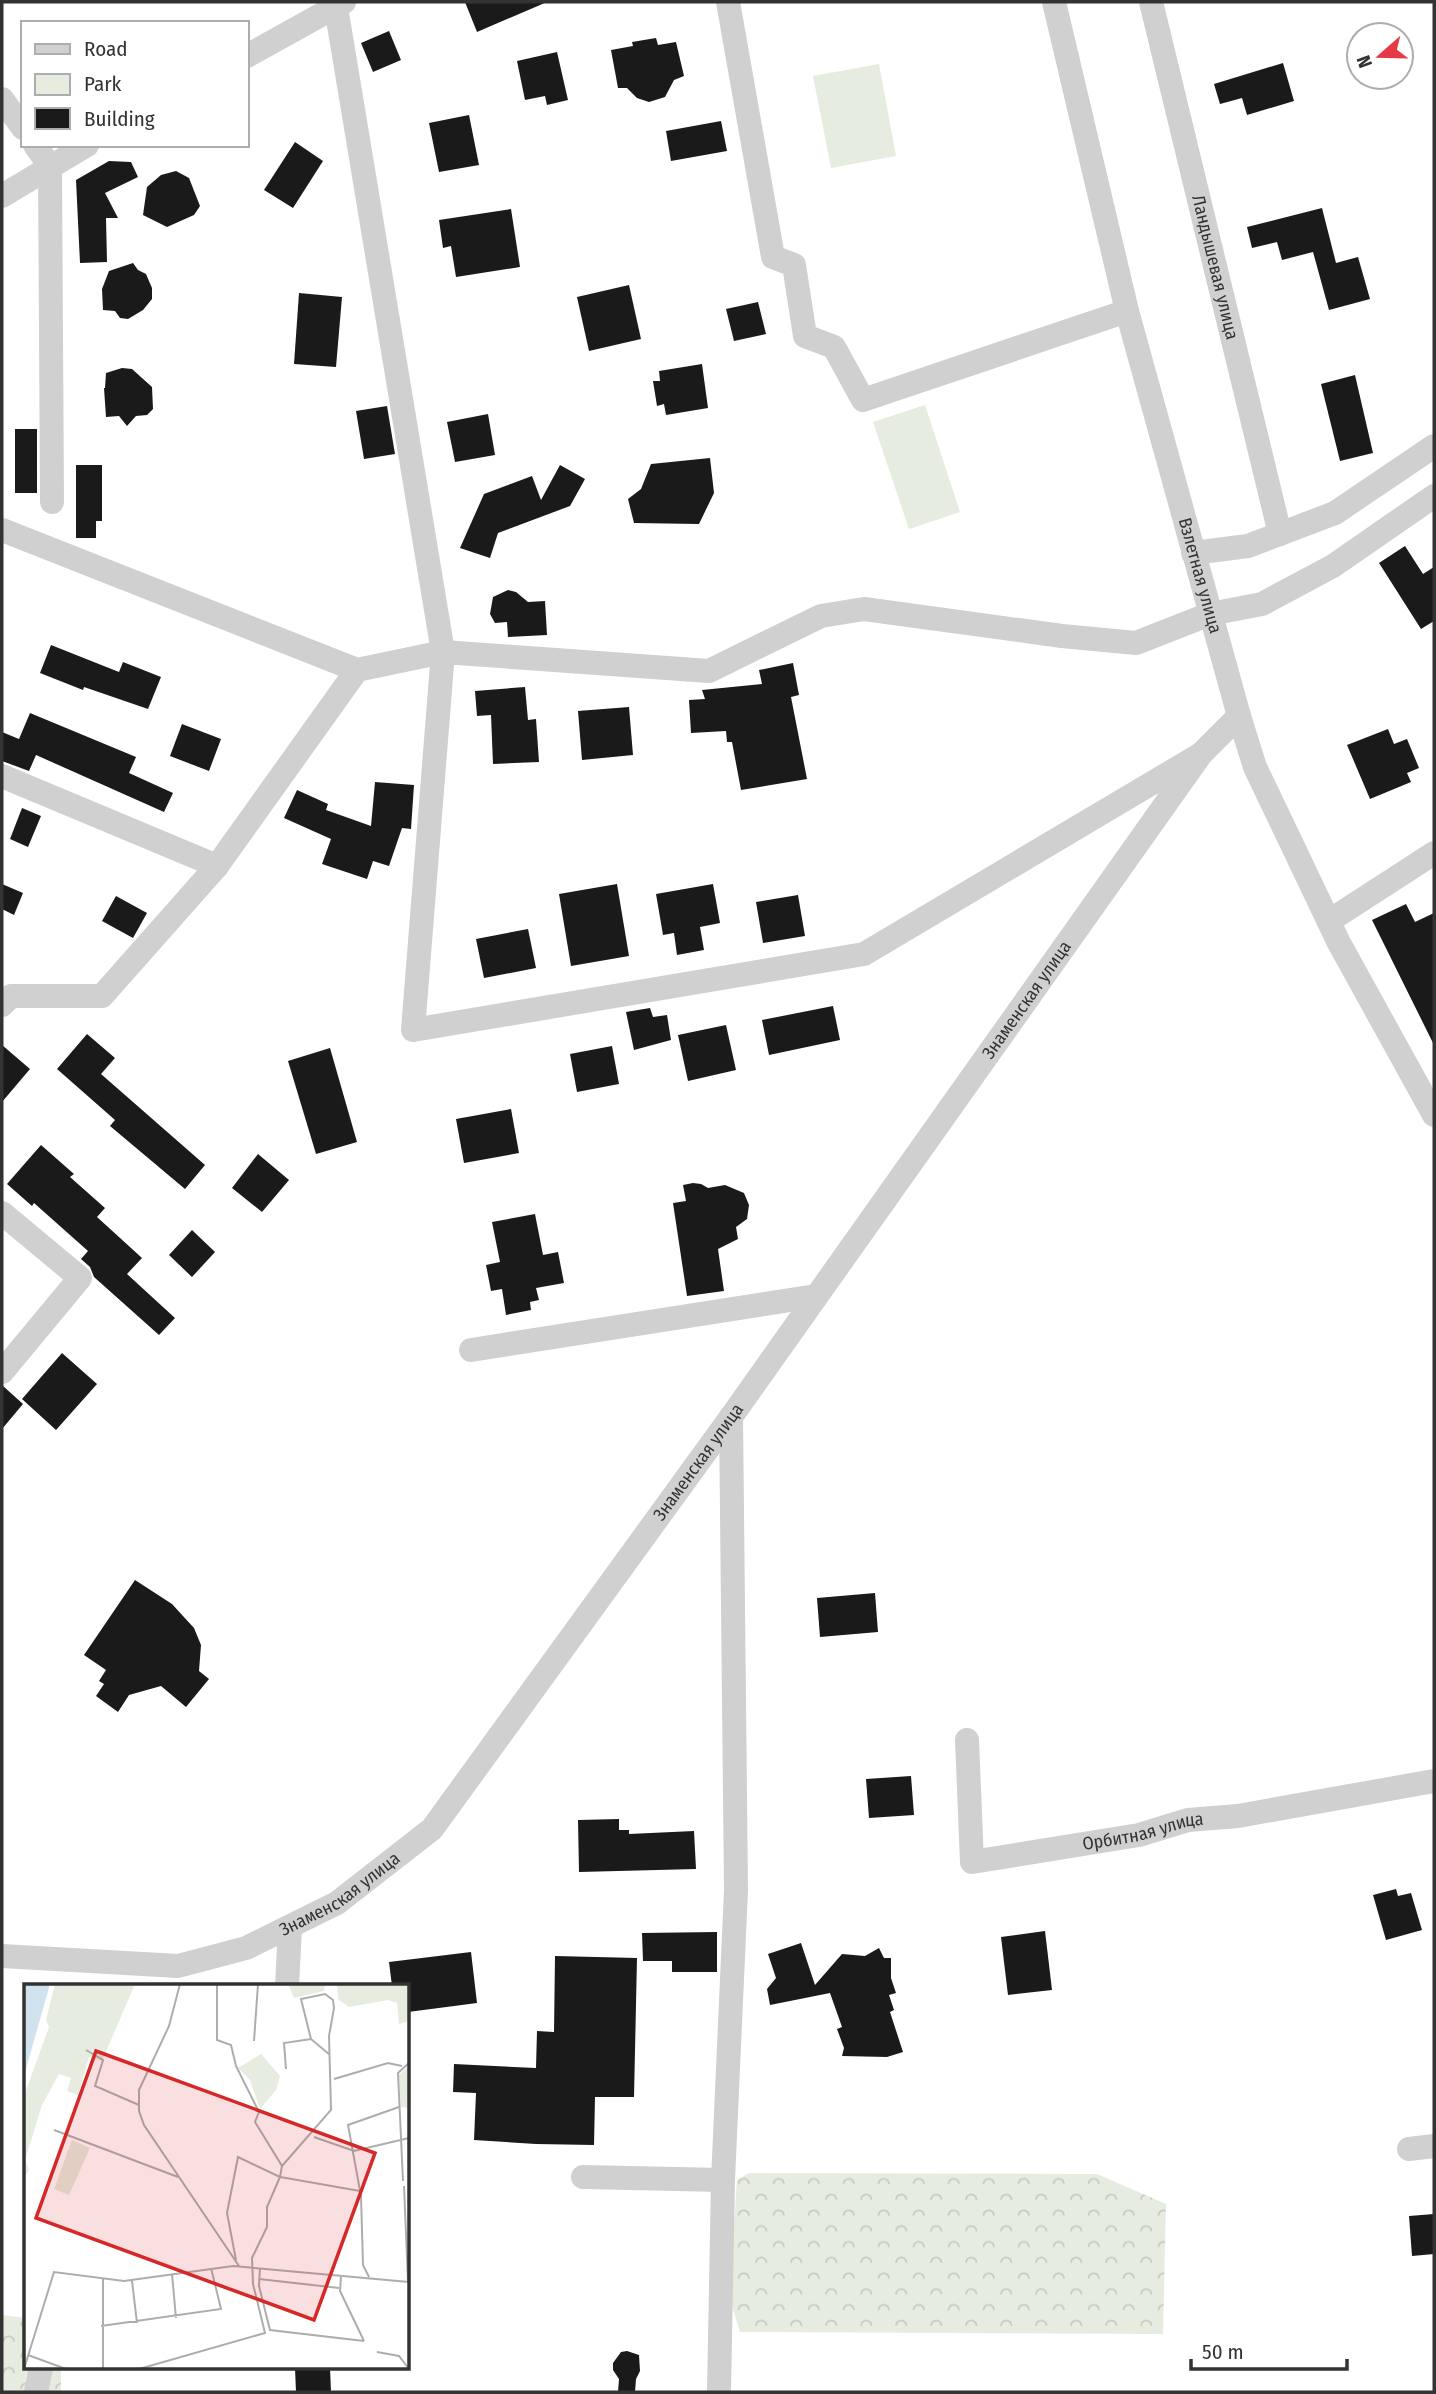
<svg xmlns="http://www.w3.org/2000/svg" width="1436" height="2394" viewBox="0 0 1436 2394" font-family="'Fira Sans Condensed',sans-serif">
<defs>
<pattern id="forest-crowns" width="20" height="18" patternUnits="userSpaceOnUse" patternTransform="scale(1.75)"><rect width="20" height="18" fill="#e6ecdf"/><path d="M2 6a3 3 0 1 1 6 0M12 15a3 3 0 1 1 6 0" fill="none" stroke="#c6cbc0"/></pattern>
</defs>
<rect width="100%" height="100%" fill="#fff"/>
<g fill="url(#forest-crowns)">
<polygon points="749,2173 1097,2174 1166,2204 1163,2334 740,2332 729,2296 737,2180"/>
<polygon points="2,2315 26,2318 26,2368 61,2368 61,2392 2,2392"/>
</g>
<g fill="#e6ecdf">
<polygon points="879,64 896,156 831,168 813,76"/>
<polygon points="925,405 960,512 909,529 873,422"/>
</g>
<g fill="#1a1a1a">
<polygon points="465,2 547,2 477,32"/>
<polygon points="389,31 401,60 373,72 361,43"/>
<polygon points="656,38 658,45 676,42 684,76 674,80 665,97 649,102 637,98 627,88 618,88 611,50 633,46 632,42"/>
<polygon points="557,52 568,100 547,105 545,96 525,100 517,61"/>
<polygon points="1283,63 1294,101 1247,115 1242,98 1220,104 1214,84"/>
<polygon points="469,115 479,165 439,172 429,123"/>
<polygon points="721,121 727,151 671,161 666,131"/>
<polygon points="295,142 323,161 293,208 264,190"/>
<polygon points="109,161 131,162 138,177 105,193 118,218 106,218 107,262 80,263 76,180"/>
<polygon points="176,171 189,178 200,206 194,215 167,227 143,215 147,187 161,175"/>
<polygon points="1322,208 1336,263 1358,257 1370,299 1329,310 1313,252 1282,260 1277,242 1252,248 1247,227"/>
<polygon points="511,209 520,267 456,277 451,246 443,248 439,220"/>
<polygon points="133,263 138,270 146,274 152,288 152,299 143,310 128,319 120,318 115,311 103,310 102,289 109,271"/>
<polygon points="629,285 641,339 589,351 577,297"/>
<polygon points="299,293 342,297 336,367 294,364"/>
<polygon points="758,302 766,334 734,341 726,309"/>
<polygon points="702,364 708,408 666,415 664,404 657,406 653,381 660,381 659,371"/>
<polygon points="122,368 132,369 152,387 153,409 147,415 136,416 127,426 119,416 106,417 104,388 105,388 106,373"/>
<polygon points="1355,375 1373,453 1340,461 1321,384"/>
<polygon points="387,406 395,454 364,459 356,411"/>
<polygon points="488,414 495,455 455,462 447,422"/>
<rect x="15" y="429" width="22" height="64"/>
<polygon points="710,458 714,493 699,524 634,523 628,499 641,489 651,464"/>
<polygon points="76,465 102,465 102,521 96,521 96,538 76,538"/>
<polygon points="560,465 585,479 570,506 498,533 490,558 460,548 484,494 532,476 541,500"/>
<polygon points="1405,546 1423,574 1434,567 1434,621 1421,629 1379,563"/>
<polygon points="508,590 516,592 528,602 545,601 547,635 508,637 507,622 495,623 490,614 493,597"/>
<polygon points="51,645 119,672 123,662 161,677 148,709 84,687 83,690 40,673"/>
<polygon points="793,663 799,695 791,697 807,779 741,790 732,742 727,742 726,731 691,733 689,700 705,699 702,690 762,684 759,670"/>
<polygon points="525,687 528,720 536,719 539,762 493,764 491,715 477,716 475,691"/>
<polygon points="629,707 633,755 582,760 578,711"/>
<polygon points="30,713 136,757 129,773 173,793 164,812 36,755 29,771 2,761 2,732 19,739"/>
<polygon points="182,724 221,739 209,771 170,756"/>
<polygon points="1388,729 1394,744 1407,739 1419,768 1407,773 1411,782 1370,799 1347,745"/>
<polygon points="375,782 414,785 411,829 402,828 389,866 373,861 367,879 322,864 331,839 284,818 297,790 328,804 326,810 371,826"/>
<polygon points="22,808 41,816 28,847 10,839"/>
<polygon points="2,884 23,893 14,915 2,909"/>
<polygon points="617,884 629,956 571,966 559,894"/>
<polygon points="713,884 720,923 700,927 704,950 677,955 674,933 663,935 656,894"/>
<polygon points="798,895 805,936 763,943 756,902"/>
<polygon points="116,896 147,913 133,938 102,921"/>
<polygon points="1406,904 1415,922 1434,913 1434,1045 1372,920"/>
<polygon points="528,929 536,968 484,978 476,939"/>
<polygon points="833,1006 840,1040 769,1055 762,1020"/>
<polygon points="650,1008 653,1017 667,1015 671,1040 634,1050 626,1012"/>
<polygon points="726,1025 736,1070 688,1081 678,1035"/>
<polygon points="87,1034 115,1058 101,1074 205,1165 185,1189 110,1126 115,1120 57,1069"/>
<polygon points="2,1045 30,1069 2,1102"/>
<polygon points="612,1046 619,1084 577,1092 570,1054"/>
<polygon points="330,1048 357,1142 316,1154 288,1061"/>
<polygon points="511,1109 519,1153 464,1163 456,1119"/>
<polygon points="41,1145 74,1174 70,1177 105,1208 97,1217 142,1258 127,1274 175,1318 159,1335 94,1277 90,1267 81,1259 88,1251 34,1203 32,1206 7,1184"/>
<polygon points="258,1154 289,1180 262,1212 232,1188"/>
<polygon points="693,1183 701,1184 708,1188 725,1185 744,1193 749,1205 747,1219 736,1227 738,1239 718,1249 724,1291 687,1296 673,1203 686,1201 683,1185"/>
<polygon points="535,1214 543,1255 558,1252 564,1283 536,1288 539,1300 530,1302 531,1310 506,1315 502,1289 491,1291 486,1265 500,1262 492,1222"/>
<polygon points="192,1230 215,1252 192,1277 169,1255"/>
<polygon points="62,1353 97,1384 56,1430 22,1399"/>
<polygon points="3,1386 23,1404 2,1429 2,1387"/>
<polygon points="135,1580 172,1604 194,1628 201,1645 199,1671 209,1679 186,1707 161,1686 129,1695 118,1712 96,1696 104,1684 99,1681 106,1670 84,1655"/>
<polygon points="875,1593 878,1632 820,1637 817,1598"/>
<polygon points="911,1776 914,1815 869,1818 866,1779"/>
<polygon points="619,1819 619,1830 629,1830 629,1834 694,1831 696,1869 579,1872 578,1820"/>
<polygon points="1396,1889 1398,1896 1411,1893 1422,1930 1386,1940 1373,1895"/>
<polygon points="1045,1931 1052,1990 1008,1995 1001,1937"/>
<polygon points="717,1932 717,1972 672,1972 672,1961 643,1961 642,1933"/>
<polygon points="801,1943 815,1985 842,1954 865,1956 879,1948 884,1958 891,1958 891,1978 896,1993 889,1995 894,2010 890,2012 903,2052 887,2057 842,2056 844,2048 837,2029 842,2027 830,1993 770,2005 767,1989 776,1978 768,1954"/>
<polygon points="471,1952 477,2003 408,2012 408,1986 392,1986 389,1962"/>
<polygon points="555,1956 637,1958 634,2097 595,2097 594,2145 536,2144 474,2140 476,2093 453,2092 454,2064 536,2068 537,2031 554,2032"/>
<polygon points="1434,2214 1434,2254 1412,2256 1409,2216"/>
<polygon points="627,2351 639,2355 640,2371 636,2379 635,2392 618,2392 619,2379 613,2370 613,2363 621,2352"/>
<polygon points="295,2368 330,2368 331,2392 296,2392"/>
</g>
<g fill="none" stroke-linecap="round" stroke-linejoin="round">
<g stroke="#d0d0d0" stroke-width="24">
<polyline points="728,2 773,257 794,265 805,336 834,347 863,400 1127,311"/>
<path id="s1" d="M1054 2 1127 311 1239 716 1255 767 1339 943 1434 1115"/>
<path id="s2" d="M1151 2 1280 534"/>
<polyline points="247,56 344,2"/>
<polyline points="2,99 23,128"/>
<polyline points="35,145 50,166 52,502"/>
<polyline points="2,196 87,145"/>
<polyline points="2,530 357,670"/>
<polyline points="1193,553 1248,546 1335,513 1434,446"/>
<polyline points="1201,754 864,954 413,1030 443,652 709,671 821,616 864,609 1062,636 1136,643 1210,614 1262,604 1333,566 1434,496"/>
<polyline points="2,776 217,866"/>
<polyline points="1329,921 1434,853"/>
<polyline points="2,1005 11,996 102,996 217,866 357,670 443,652 336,7"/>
<polyline points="2,1213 80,1278 2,1372"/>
<polyline points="471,1350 816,1296"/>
<path id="s3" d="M967 1740 972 1862 1139 1835 1188 1820 1238 1816 1434 1781"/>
<path id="s4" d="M2 1956 178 1966 246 1948 337 1903 432 1829 731 1417 1201 754 1239 716"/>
<polyline points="287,1986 290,1927"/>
<polyline points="1409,2149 1434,2146"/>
<polyline points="583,2177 723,2180"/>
<polyline points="36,2392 41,2368"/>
<polyline points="719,2392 723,2180 736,1890 731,1417"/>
</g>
</g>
<g text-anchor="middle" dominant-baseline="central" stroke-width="7" stroke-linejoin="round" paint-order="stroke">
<g font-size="18" fill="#333" stroke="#fff">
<text stroke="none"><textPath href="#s2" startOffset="273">Ландышевая улица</textPath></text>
<text stroke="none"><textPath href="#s1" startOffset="592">Взлетная улица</textPath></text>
<text stroke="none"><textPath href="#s4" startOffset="1489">Знаменская улица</textPath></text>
<text stroke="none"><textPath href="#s4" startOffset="922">Знаменская улица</textPath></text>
<text stroke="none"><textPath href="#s3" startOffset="296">Орбитная улица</textPath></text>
<text stroke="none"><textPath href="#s4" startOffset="355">Знаменская улица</textPath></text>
</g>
</g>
<g transform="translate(24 1984)">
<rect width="385" height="385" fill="#fff"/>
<path d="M31 0H111L78 77 65 73 54 111 43 107 47 94 35 90 18 121 1 176 5 186 0 193V112L25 43 22 36ZM264 0H301L300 7 270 14ZM313 0H385V37L375 40 373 19 364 16 325 23 314 15ZM237 70 256 92 252 106 236 125 226 96 214 84ZM385 82V124L377 123 375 91ZM48 156 66 164 45 211 30 205Z" fill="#e6ecdf"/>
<path d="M0 0H26L0 92Z" fill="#cfe2ee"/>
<path fill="none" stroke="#adadad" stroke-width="2" d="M156 0 145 42 115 106V127L120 141 215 282M193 0V56L207 61 212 82 235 128 231 138 258 182 256 193 336 207M230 57 234 0M62 66 79 76 71 102 115 121M262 85 260 59 287 55 306 71M310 95 364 79 378 82M30 146 154 193M290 153 330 167 385 154M258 182 307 126 305 52 310 24 309 16 301 10 277 15 287 55M379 197 374 89 385 79M380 202 384 298M236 284 235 302 246 346 340 357M148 290 152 334M317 292 316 307 340 357M345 293 339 281 337 212 324 141 375 123M235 295 315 304M108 297 113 339M77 342 197 325 187 284M353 368 375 372 385 385M4 371 42 385M0 385 30 288 100 297 209 282 385 298M79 385V295M115 385 241 349 229 300 228 274 243 243V223L256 193 214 173 203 229 212 276"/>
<path fill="#d62828" fill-opacity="0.15" stroke="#d62828" stroke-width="3.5" d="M72 67 351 169 290 336 12 234Z"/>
<rect width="385" height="385" fill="none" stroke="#333" stroke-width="3.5"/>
</g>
<rect width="1436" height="2394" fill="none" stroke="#333333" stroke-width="7"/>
<rect x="21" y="21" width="228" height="126" fill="#ffffff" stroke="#adadad" stroke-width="2"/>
<rect x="35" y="44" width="35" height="10" fill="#d0d0d0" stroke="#adadad" stroke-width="2"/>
<text x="84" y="56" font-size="21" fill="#333333">Road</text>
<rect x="35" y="74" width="35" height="21" fill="#e6ecdf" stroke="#adadad" stroke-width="2"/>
<text x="84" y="91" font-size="21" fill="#333333">Park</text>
<rect x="35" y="108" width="35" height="21" fill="#1a1a1a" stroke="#adadad" stroke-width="2"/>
<text x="84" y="126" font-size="21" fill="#333333">Building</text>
<g transform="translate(1380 56) rotate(250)"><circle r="33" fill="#ffffff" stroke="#adadad" stroke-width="2"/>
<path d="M0-5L12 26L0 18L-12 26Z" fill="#e63946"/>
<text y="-10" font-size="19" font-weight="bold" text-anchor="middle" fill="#333333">N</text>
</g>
<path d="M1191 2359v10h156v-10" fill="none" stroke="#333333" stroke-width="3.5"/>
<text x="1202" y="2359" font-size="21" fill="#333333" stroke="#ffffff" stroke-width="5" paint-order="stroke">50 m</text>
</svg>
